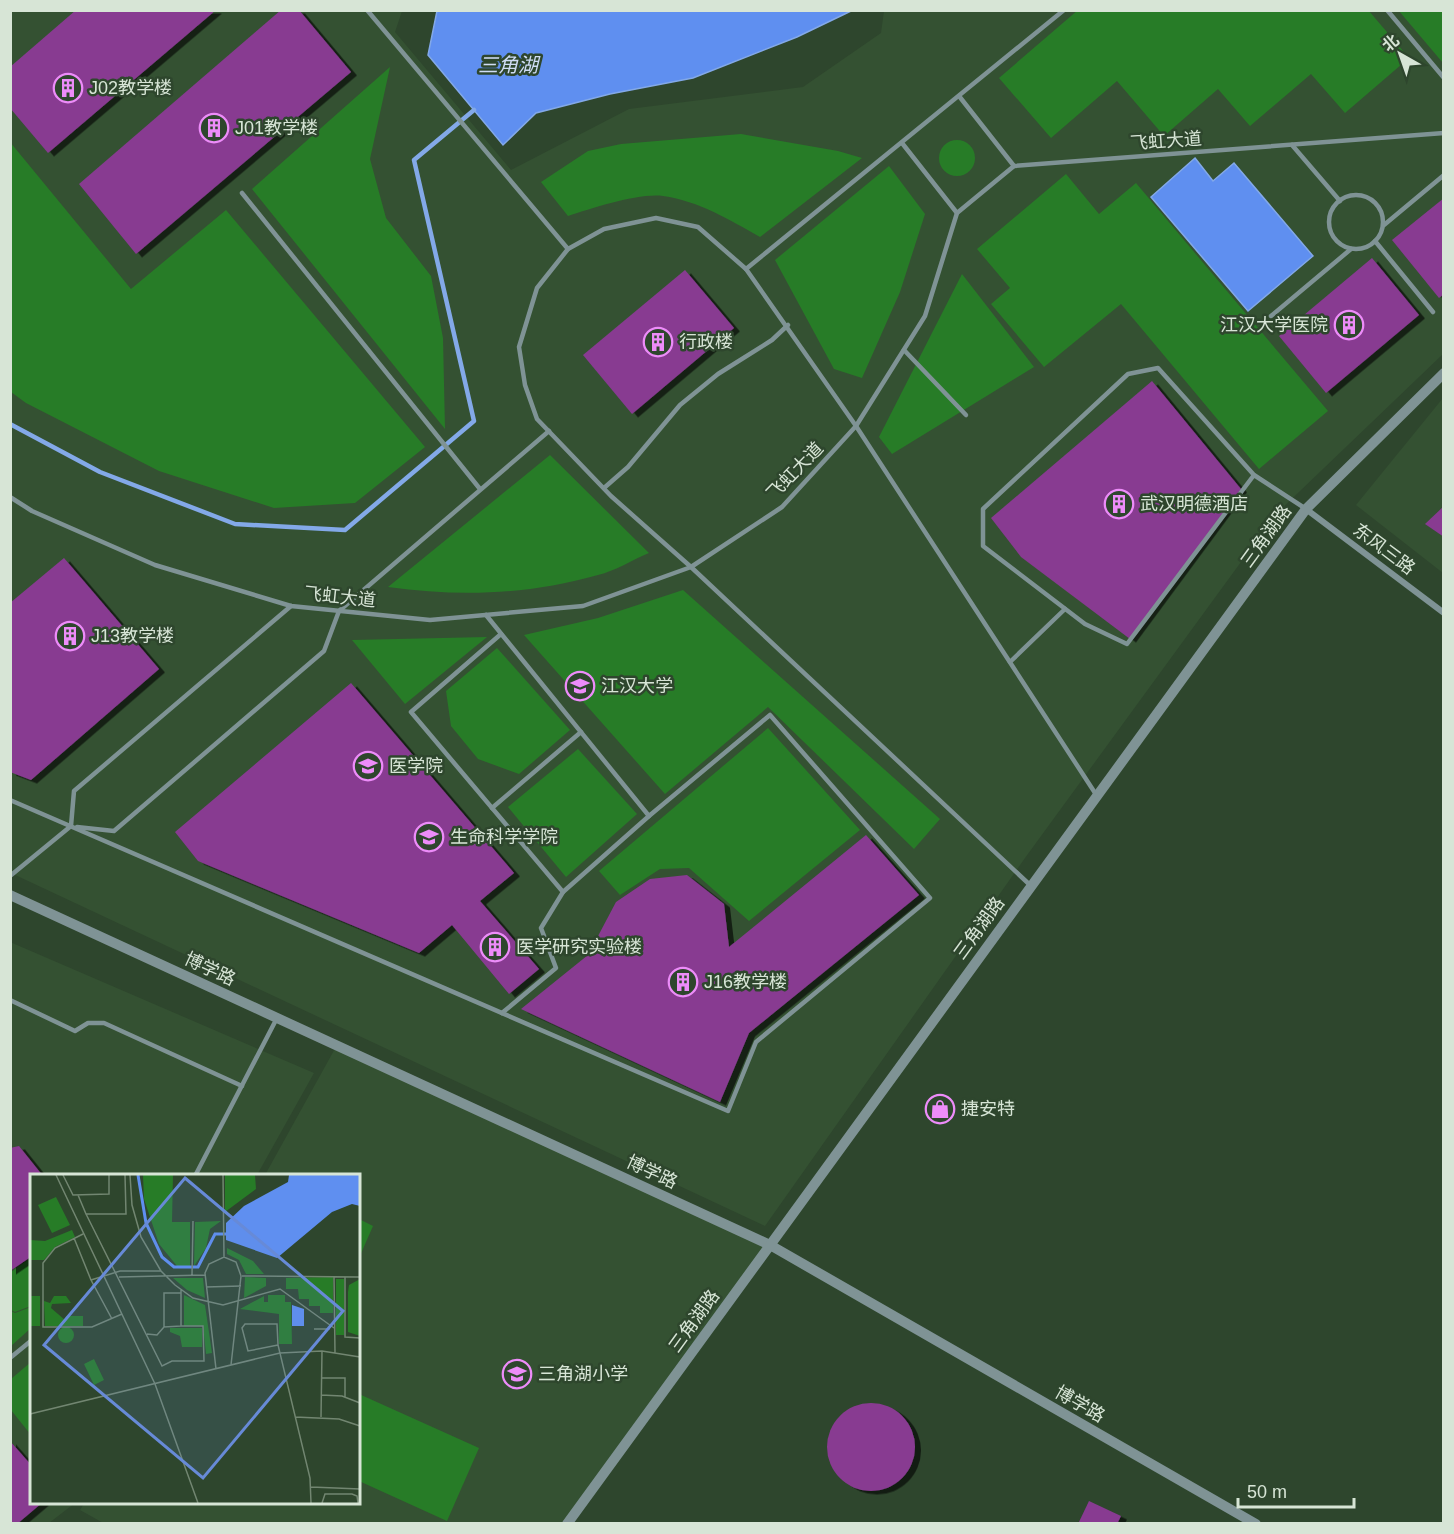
<svg xmlns="http://www.w3.org/2000/svg" width="1454" height="1534" viewBox="0 0 1454 1534" font-family="Arial,'Noto Sans SC',sans-serif">
<defs>
<filter id="shadow"><feDropShadow dx="6" dy="3.5" stdDeviation="0" flood-color="#0009"/></filter>
</defs>
<rect width="100%" height="100%" fill="#2e462d"/>
<g fill="#345132">
<polygon points="11,11 402,11 395,32 511,170 629,109 803,87 881,33 884,11 1443,11 1443,354 1276,514 1025,858 765,1226 11,873"/>
<polygon points="1443,398 1443,573 1356,505"/>
<polygon points="10,942 314,1073 257,1175 32,1176 32,1502 75,1503 49,1523 11,1523"/>
<polygon points="337,1045 770,1245 567,1523 105,1524 80,1510 85,1502 358,1502 358,1176 265,1175"/>
</g>
<g fill="#277c27">
<polygon points="1078,10 1369,11 1409,58 1345,113 1311,74 1250,126 1218,89 1164,136 1117,81 1051,138 999,78"/>
<polygon points="1399,11 1443,11 1443,63"/>
<polygon points="390,67 370,159 386,218 431,276 443,338 445,429 252,189"/>
<path d="M741 134 838 151 862 158 760 237C730 220 699 201 663 196 638 193 593 208 568 216L541 182 588 151 621 144Z"/>
<circle cx="957" cy="158" r="18"/>
<polygon points="10,142 131,289 226,210 425,447 355,503 274,508 159,471 26,403 11,392"/>
<polygon points="889,166 925,214 900,292 862,378 834,369 775,260"/>
<polygon points="1066,174 1099,214 1136,183 1328,411 1259,469 1121,304 1044,367 991,304 1010,288 977,249"/>
<polygon points="962,274 1034,367 892,454 879,437"/>
<path d="M550 455 649 553C632 560 615 571 598 575 527 595 460 597 388 587Z"/>
<polygon points="683,590 940,819 914,849 768,707 665,794 524,635 598,618"/>
<polygon points="487,637 405,704 352,640"/>
<polygon points="497,648 570,730 519,774 478,759 451,726 446,691"/>
<polygon points="768,728 860,830 749,921 689,868 660,869 620,895 599,871"/>
<polygon points="578,749 637,814 566,877 508,807"/>
<polygon points="359,1219 373,1226 359,1258"/>
<polygon points="31,1258 31,1306 15,1312 11,1310 11,1272"/>
<polygon points="31,1307 31,1328 11,1346 11,1311 15,1313"/>
<polygon points="31,1362 31,1435 11,1410 11,1379"/>
<polygon points="359,1394 479,1448 447,1521 359,1481"/>
</g>
<g fill="#5f8ff0" stroke="#83a9e8" stroke-width="1.5">
<polygon points="437,11 437,10 851,11 797,37 693,78 610,94 536,113 503,145 428,55"/>
<polygon points="1195,158 1213,181 1234,163 1313,256 1248,311 1151,197"/>
</g>
<g fill="none" stroke-linecap="round" stroke-linejoin="round">
<polyline stroke="#83a9e8" stroke-width="4.5" points="10,424 100,472 235,524 345,530 474,421 414,160 474,110"/>
</g>
<g fill="#883b91" filter="url(#shadow)">
<polygon points="76,10 216,10 48,153 10,108 10,67"/>
<polygon points="281,10 299,10 351,72 136,254 79,184"/>
<polygon points="1444,198 1444,294 1439,298 1392,240"/>
<polygon points="1372,258 1419,315 1326,393 1279,336"/>
<polygon points="685,270 734,328 632,414 583,355"/>
<polygon points="1152,381 1241,489 1130,639 1021,557 991,518"/>
<polygon points="1444,506 1444,537 1425,524"/>
<polygon points="64,558 159,669 31,780 10,772 10,603"/>
<polygon points="351,683 514,873 480,901 539,969 509,994 452,925 419,953 198,861 175,832"/>
<polygon points="866,835 919,895 749,1033 720,1102 521,1009 588,955 616,902 650,879 687,875 724,904 729,947"/>
<polygon points="19,1146 43,1176 32,1176 32,1256 10,1271 10,1148"/>
<circle cx="871" cy="1447" r="44"/>
<polygon points="10,1441 32,1466 32,1502 43,1502 17,1524 10,1524"/>
<polygon points="1089,1501 1121,1516 1117,1524 1078,1524"/>
</g>
<g fill="none" stroke-linecap="round" stroke-linejoin="round">
<g stroke="#7f9395" stroke-width="4.5">
<polyline points="367,10 568,249"/>
<polyline points="1387,10 1444,78"/>
<polyline points="959,96 1014,166"/>
<polyline points="902,143 957,213"/>
<polyline points="1292,145 1340,201"/>
<polyline points="242,193 480,489"/>
<circle cx="1356" cy="222" r="27"/>
<polyline points="1384,225 1444,175"/>
<polyline points="1375,241 1433,312"/>
<polyline points="746,269 1064,10"/>
<polyline points="1271,316 1351,249"/>
<polyline points="904,350 966,415"/>
<polyline points="1254,475 1127,644 1085,624 983,546 983,509 1128,374 1158,368 1254,475 1306,509"/>
<polyline points="604,488 628,467 680,405 718,374 772,340 788,325"/>
<polyline points="10,497 32,511 155,565 291,606 430,620 583,606 691,567 782,507 856,426 925,316 957,213 1014,166 1444,133"/>
<polyline points="501,634 411,712 563,892 649,816"/>
<polyline points="1010,662 1065,609"/>
<polyline points="10,800 728,1111 756,1042 930,898 770,715 649,816 486,615"/>
<polyline points="492,808 581,732"/>
<polyline points="77,827 114,831 324,651 339,611 549,431"/>
<polyline points="10,876 71,826 74,791 291,606"/>
<polyline points="1030,885 691,567 611,496 537,419 525,385 519,347 537,288 568,249 604,229 656,218 698,227 746,269 856,426 1097,796"/>
<polyline points="10,1000 75,1031 88,1023 104,1023 242,1086"/>
<polyline points="502,1013 556,968 541,928 563,892"/>
<polyline points="195,1176 277,1018"/>
<polyline points="10,1358 32,1340"/>
</g>
<polyline stroke="#7f9395" stroke-width="6" points="1306,509 1444,613"/>
<g stroke="#7f9395" stroke-width="10">
<polyline points="10,895 770,1245 1256,1524"/>
<polyline points="567,1524 1306,509 1444,373"/>
</g>
</g>
<defs>
<g id="building-ring" transform="scale(1.5)"><circle r="9.5" fill="#2e462d" stroke="#ed8cf9" stroke-width="1.5"/><path d="M-4-6H4V6H1V3H-1V6H-4ZM-2.5-4.3h1.7v1.8h-1.7ZM.8-4.3h1.7v1.8H.8ZM-2.5-1h1.7V.8h-1.7ZM.8-1h1.7V.8H.8Z" fill="#ed8cf9"/></g>
<g id="university-ring" transform="scale(1.5)"><circle r="9.5" fill="#2e462d" stroke="#ed8cf9" stroke-width="1.5"/><path d="M0-5L7-2L0 1L-7-2ZM-4 1L0 2.5L4 1V4Q0 6-4 4Z" fill="#ed8cf9"/></g>
<g id="shop-ring" transform="scale(1.5)"><circle r="9.5" fill="#2e462d" stroke="#ed8cf9" stroke-width="1.5"/><path d="M-5-2.5h2.3a2.7 3.5 0 0 1 5.4 0H5L5.5 6h-11ZM-1.5-2.5h3a1.5 2.3 0 0 0-3 0Z" fill="#ed8cf9"/></g>
<g id="school-ring" transform="scale(1.5)"><circle r="9.5" fill="#2e462d" stroke="#ed8cf9" stroke-width="1.5"/><path d="M0-5L7-2L0 1L-7-2ZM-4 1L0 2.5L4 1V4Q0 6-4 4Z" fill="#ed8cf9"/></g>
</defs>
<g fill-rule="evenodd">
<use href="#building-ring" x="68" y="88"/>
<use href="#building-ring" x="214" y="128"/>
<use href="#building-ring" x="1349" y="325"/>
<use href="#building-ring" x="658" y="342"/>
<use href="#building-ring" x="1119" y="504"/>
<use href="#building-ring" x="70" y="636"/>
<use href="#university-ring" x="580" y="686"/>
<use href="#university-ring" x="368" y="766"/>
<use href="#university-ring" x="429" y="837"/>
<use href="#building-ring" x="495" y="947"/>
<use href="#building-ring" x="683" y="982"/>
<use href="#shop-ring" x="940" y="1109"/>
<use href="#school-ring" x="517" y="1374"/>
</g>
<g text-anchor="middle" dominant-baseline="central" stroke-width="5" stroke-linejoin="round" paint-order="stroke">
<g font-size="18" fill="#d7e5d6" stroke="#2e462d" text-anchor="start">
<text x="89" y="88">J02教学楼</text>
<text x="235" y="128">J01教学楼</text>
<text x="1328" y="325" text-anchor="end">江汉大学医院</text>
<text x="679" y="342">行政楼</text>
<text x="1140" y="504">武汉明德酒店</text>
<text x="91" y="636">J13教学楼</text>
<text x="601" y="686">江汉大学</text>
<text x="389" y="766">医学院</text>
<text x="450" y="837">生命科学学院</text>
<text x="516" y="947">医学研究实验楼</text>
<text x="704" y="982">J16教学楼</text>
<text x="961" y="1109">捷安特</text>
<text x="538" y="1374">三角湖小学</text>
</g>
<g font-size="18" fill="#d7e5d6" stroke="#2e462d">
<text transform="translate(1166 141) rotate(-4)">飞虹大道</text>
<text transform="translate(795 471) rotate(-46)">飞虹大道</text>
<text transform="translate(1266 536) rotate(-54)">三角湖路</text>
<text transform="translate(1384 549) rotate(37)">东风三路</text>
<text transform="translate(340 597) rotate(6)">飞虹大道</text>
<text transform="translate(979 928) rotate(-54)">三角湖路</text>
<text transform="translate(210 969) rotate(25)">博学路</text>
<text transform="translate(652 1172) rotate(25)">博学路</text>
<text transform="translate(694 1321) rotate(-54)">三角湖路</text>
<text transform="translate(1080 1404) rotate(30)">博学路</text>
</g>
<g font-size="20" font-style="italic" fill="#cfdcf4" stroke="#2e462d">
<text x="508" y="65">三角湖</text>
</g>
</g>
<g transform="translate(30 1174)">
<rect width="330" height="330" fill="#2e462d"/>
<path d="M113 1H143L142 48H160V92H147L129 70 114 25ZM195 1H225L226 15 195 38ZM26 23 40 51 22 59 8 31ZM191 47 180 55 176 74 164 92 165 48ZM42 56 45 63 25 73 14 86H0V66L15 67ZM197 74 223 87 234 100H216L209 86 197 80ZM215 103 236 104V112L214 124ZM303 103V139H290V132H279V125H269L268 115H256V104ZM143 104H173L175 124 157 116ZM306 105H314V161H306ZM330 105V162L318 158V118L319 111ZM154 121 175 131 182 179 176 180 173 152H154ZM238 121H255V128H261L262 170H249V140L210 135 234 122V128H238ZM0 122H10V152H0ZM24 122H36L41 129 22 130 21 134 35 146 36 142H53V152H15L14 127 20 129ZM28 161a8 8 0 1 1 16 0a8 8 0 1 1-16 0ZM140 154H172V173H152L150 162 140 158ZM64 185 74 206 64 211 54 190Z" fill="#277c27"/>
<path d="M259 1H330V32L322 30 302 38 247 84 196 66V49L214 32 258 8ZM262 131 274 135V152H262Z" fill="#5f8ff0"/>
<path fill="none" stroke="#5f8ff0" stroke-width="3" d="M108 1 116 49 132 83 144 93H168L185 60H196"/>
<path fill="none" stroke="#728671" stroke-width="1.5" d="M26 1 125 210 168 329M33 1 43 21 79 20V1M100 1 102 31 111 63 131 97 145 111 163 124 193 131 250 115 304 154M193 1 194 83M48 21 56 40H96L95 1M56 40 132 192 142 187H174L173 152H151V116M53 60 25 74 13 89V153H62L92 140M44 64 61 106M162 101 163 47M212 102 330 103M89 103 175 101M304 103 305 179M315 103V163L330 164M176 113 211 112M82 145 61 106 90 97H131M151 152 134 153V119H151M284 155H299L300 151M117 160 127 161 134 153M248 171 218 177 212 154 215 150H247L248 171 280 304 281 329M186 195 175 99 179 90 194 83 206 88 211 102 201 191M291 204H315V223M291 221 312 222 330 229M0 240 250 179 292 177 330 183M265 243 309 245 330 252M291 243 292 177M281 313 330 315M292 329 295 320H322L327 322 328 329"/>
<path fill="#678ad7" fill-opacity="0.15" stroke="#678ad7" stroke-width="3" d="M155 4 313 137 173 304 14 171Z"/>
<rect width="330" height="330" fill="none" stroke="#d7e5d6" stroke-width="3"/>
</g>
<rect width="1454" height="1534" fill="none" stroke="#d7e5d6" stroke-width="24"/>
<g transform="translate(1400 54) rotate(320)" stroke="#2e462d" stroke-width="4.5" paint-order="stroke">
<path d="M0-4.5L10 22L0 15L-10 22Z" fill="#d7e5d6"/>
<text y="-9" font-size="16" font-weight="bold" text-anchor="middle" fill="#d7e5d6">北</text>
</g>
<path d="M1238 1498v9h116v-9" fill="none" stroke="#d7e5d6" stroke-width="3"/>
<text x="1247" y="1498" font-size="18" fill="#d7e5d6" stroke="#2e462d" stroke-width="4.5" paint-order="stroke">50 m</text>
</svg>
